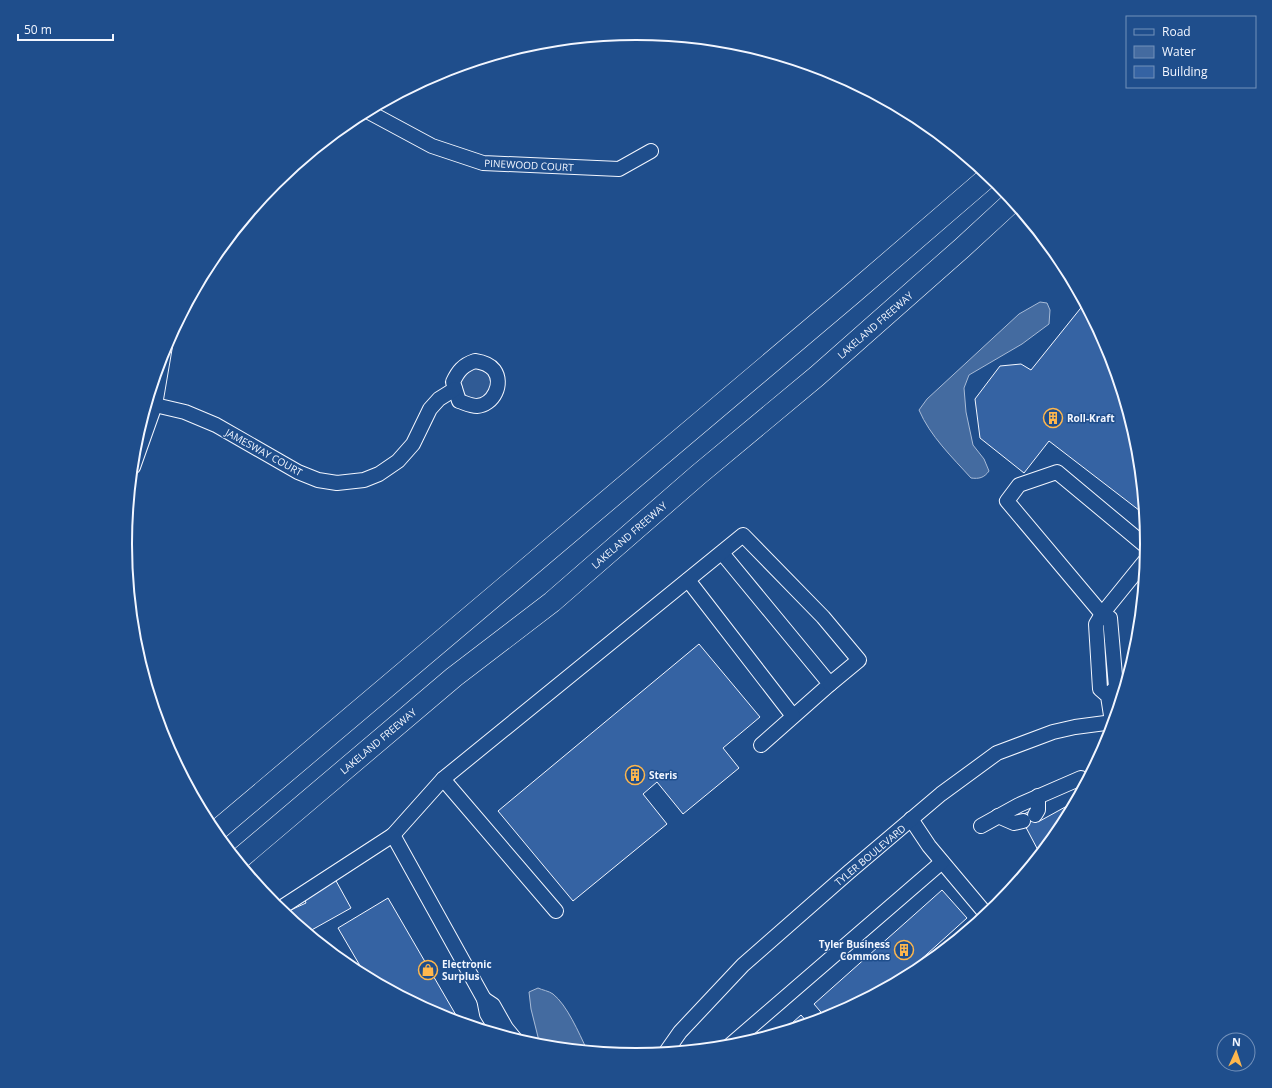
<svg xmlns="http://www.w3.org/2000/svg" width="1272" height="1088" viewBox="0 0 1272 1088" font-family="'Open Sans',sans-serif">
<rect width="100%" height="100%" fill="#1f4e8c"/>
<polygon fill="#305b95" stroke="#a8bbd7" points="478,368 486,372 491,377 492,383 487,395 479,399 467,397 463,392 460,384 462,376 469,370"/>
<g fill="#446ba0" stroke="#a8bbd7">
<path d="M1040 302 1047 303 1050 310 1049 324 1022 344 969 375 964 388 966 412 973 445 984 459 989 471C984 478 979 479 971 478 952 457 930 436 919 410L927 399 1019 314Z"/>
<path d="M538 988C542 990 549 991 553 994 567 1005 579 1033 587 1050L550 1047 539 1041 531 1009 529 992Z"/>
</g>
<g fill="#3563a3" stroke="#f2f6ff">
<polygon points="1084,304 1108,349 1137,445 1144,514 1049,441 1024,473 980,438 975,399 1000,366 1021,364 1031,370"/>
<polygon points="699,644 760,717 723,748 739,768 683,814 657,782 643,794 667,824 573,901 498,811"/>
<polygon points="1067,806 1070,811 1061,828 1040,854 1020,816 1032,810 1038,822"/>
<polygon points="335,879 351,908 308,932 284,913 306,903 304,898"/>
<polygon points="942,890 967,918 897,981 826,1018 814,1004"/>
<polygon points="388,898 460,1022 440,1016 366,976 338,928"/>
<polygon points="801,1015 808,1023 783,1031"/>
</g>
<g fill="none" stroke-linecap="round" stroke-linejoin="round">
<g stroke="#f2f6ff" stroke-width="16">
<g id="minor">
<polyline points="367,111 432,146 483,163 619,169 651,151"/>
<path d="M475 361C482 362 490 365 494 370 504 384 493 405 477 406 471 406 465 403 459 401L453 382C458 371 463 365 475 361Z"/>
<polyline points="155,405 185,412 216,425 298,472 318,480 337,483 364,480 379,474 398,461 413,444 430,409 439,399 455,389"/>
<polyline points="133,467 155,405 165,346"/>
<polyline points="722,553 830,684 761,745"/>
<polyline points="1145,561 1102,614 1007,501 1019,485 1057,472 1147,547"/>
<polyline points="688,580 793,716"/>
<polyline points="1108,696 1116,687 1110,618 1102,614 1096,624 1100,689 1108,696 1112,722"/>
<polyline points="443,779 556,911"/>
<polyline points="1035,815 1038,810 1038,796"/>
<polyline points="998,816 1014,823 1023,821"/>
<polyline points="911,819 929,846 986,914"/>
<polyline points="981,826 1019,805 1081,778"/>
<polyline points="393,835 443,779 743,535 823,617 859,660 830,684"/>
<polyline points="279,909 393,835 484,999"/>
<polyline points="499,1034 487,1014 484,999 493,1005 506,1028 515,1039"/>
<polyline points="729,1046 942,862"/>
<polyline points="666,1052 680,1032 743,965 849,872 941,794 997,753 1053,732 1075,727 1113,722"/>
</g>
</g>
<g stroke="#f2f6ff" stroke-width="22">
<g id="highway">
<polyline points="215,832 852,294 989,176"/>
<polyline points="238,860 454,677 552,602 698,475 817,376 962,248 1013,201"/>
</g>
</g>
<use href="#minor" stroke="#1f4e8c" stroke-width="14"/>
<use href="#highway" stroke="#1f4e8c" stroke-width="21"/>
</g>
<defs>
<g id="building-ring" transform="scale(1)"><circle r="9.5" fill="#1f4e8c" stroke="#ffb74d" stroke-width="1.5"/><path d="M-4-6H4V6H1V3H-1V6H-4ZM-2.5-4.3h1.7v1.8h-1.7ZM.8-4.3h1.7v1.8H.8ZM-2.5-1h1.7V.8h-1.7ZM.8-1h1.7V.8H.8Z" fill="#ffb74d"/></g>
<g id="shop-ring" transform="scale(1)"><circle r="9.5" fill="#1f4e8c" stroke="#ffb74d" stroke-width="1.5"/><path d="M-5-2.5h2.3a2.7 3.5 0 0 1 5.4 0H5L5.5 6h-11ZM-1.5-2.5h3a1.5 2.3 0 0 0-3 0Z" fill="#ffb74d"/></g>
</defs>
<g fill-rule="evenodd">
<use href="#building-ring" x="1053" y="418"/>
<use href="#building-ring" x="635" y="775"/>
<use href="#building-ring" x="904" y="950"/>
<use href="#shop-ring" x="428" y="970"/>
</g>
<g text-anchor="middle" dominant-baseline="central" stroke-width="3" stroke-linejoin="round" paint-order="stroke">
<g font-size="10" fill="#f2f6ff" stroke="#1f4e8c">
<text transform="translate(529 165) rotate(3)">PINEWOOD COURT</text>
<text transform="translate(875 325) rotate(-41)">LAKELAND FREEWAY</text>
<text transform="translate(264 452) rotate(29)">JAMESWAY COURT</text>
<text transform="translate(629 535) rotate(-41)">LAKELAND FREEWAY</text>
<text transform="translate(378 741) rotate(-40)">LAKELAND FREEWAY</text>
<text transform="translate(870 855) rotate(-40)">TYLER BOULEVARD</text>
</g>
<g font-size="10" font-weight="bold" fill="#f2f6ff" stroke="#1f4e8c" text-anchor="start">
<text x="1067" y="418">Roll-Kraft</text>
<text x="649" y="775">Steris</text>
<text x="890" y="944" text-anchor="end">Tyler Business<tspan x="890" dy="12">Commons</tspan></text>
<text x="442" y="964">Electronic<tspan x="442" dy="12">Surplus</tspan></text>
</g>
</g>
<path d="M0 0H1272V1088H0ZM132 544a504 504 0 1 1 1008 0a504 504 0 1 1-1008 0Z" fill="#1f4e8c" fill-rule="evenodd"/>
<path fill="none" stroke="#f2f6ff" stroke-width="2" d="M132 544a504 504 0 1 1 1008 0a504 504 0 1 1-1008 0Z"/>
<rect x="1126" y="16" width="130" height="72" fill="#1f4e8c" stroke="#7391ba"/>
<rect x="1134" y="29" width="20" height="6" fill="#1f4e8c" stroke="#7391ba"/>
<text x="1162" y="36" font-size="12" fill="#f2f6ff">Road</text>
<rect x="1134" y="46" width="20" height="12" fill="#446ba0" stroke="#7391ba"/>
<text x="1162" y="56" font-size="12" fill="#f2f6ff">Water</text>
<rect x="1134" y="66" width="20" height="12" fill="#3563a3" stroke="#7391ba"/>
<text x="1162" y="76" font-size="12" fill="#f2f6ff">Building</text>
<g transform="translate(1236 1052) rotate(3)"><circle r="19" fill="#1f4e8c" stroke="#7391ba"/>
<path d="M0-3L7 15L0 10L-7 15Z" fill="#ffb74d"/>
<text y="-6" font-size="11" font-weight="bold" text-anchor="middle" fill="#f2f6ff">N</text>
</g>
<path d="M18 34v6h95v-6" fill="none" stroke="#f2f6ff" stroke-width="2"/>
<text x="24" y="34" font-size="12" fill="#f2f6ff" stroke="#1f4e8c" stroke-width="3" paint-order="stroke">50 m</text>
</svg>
